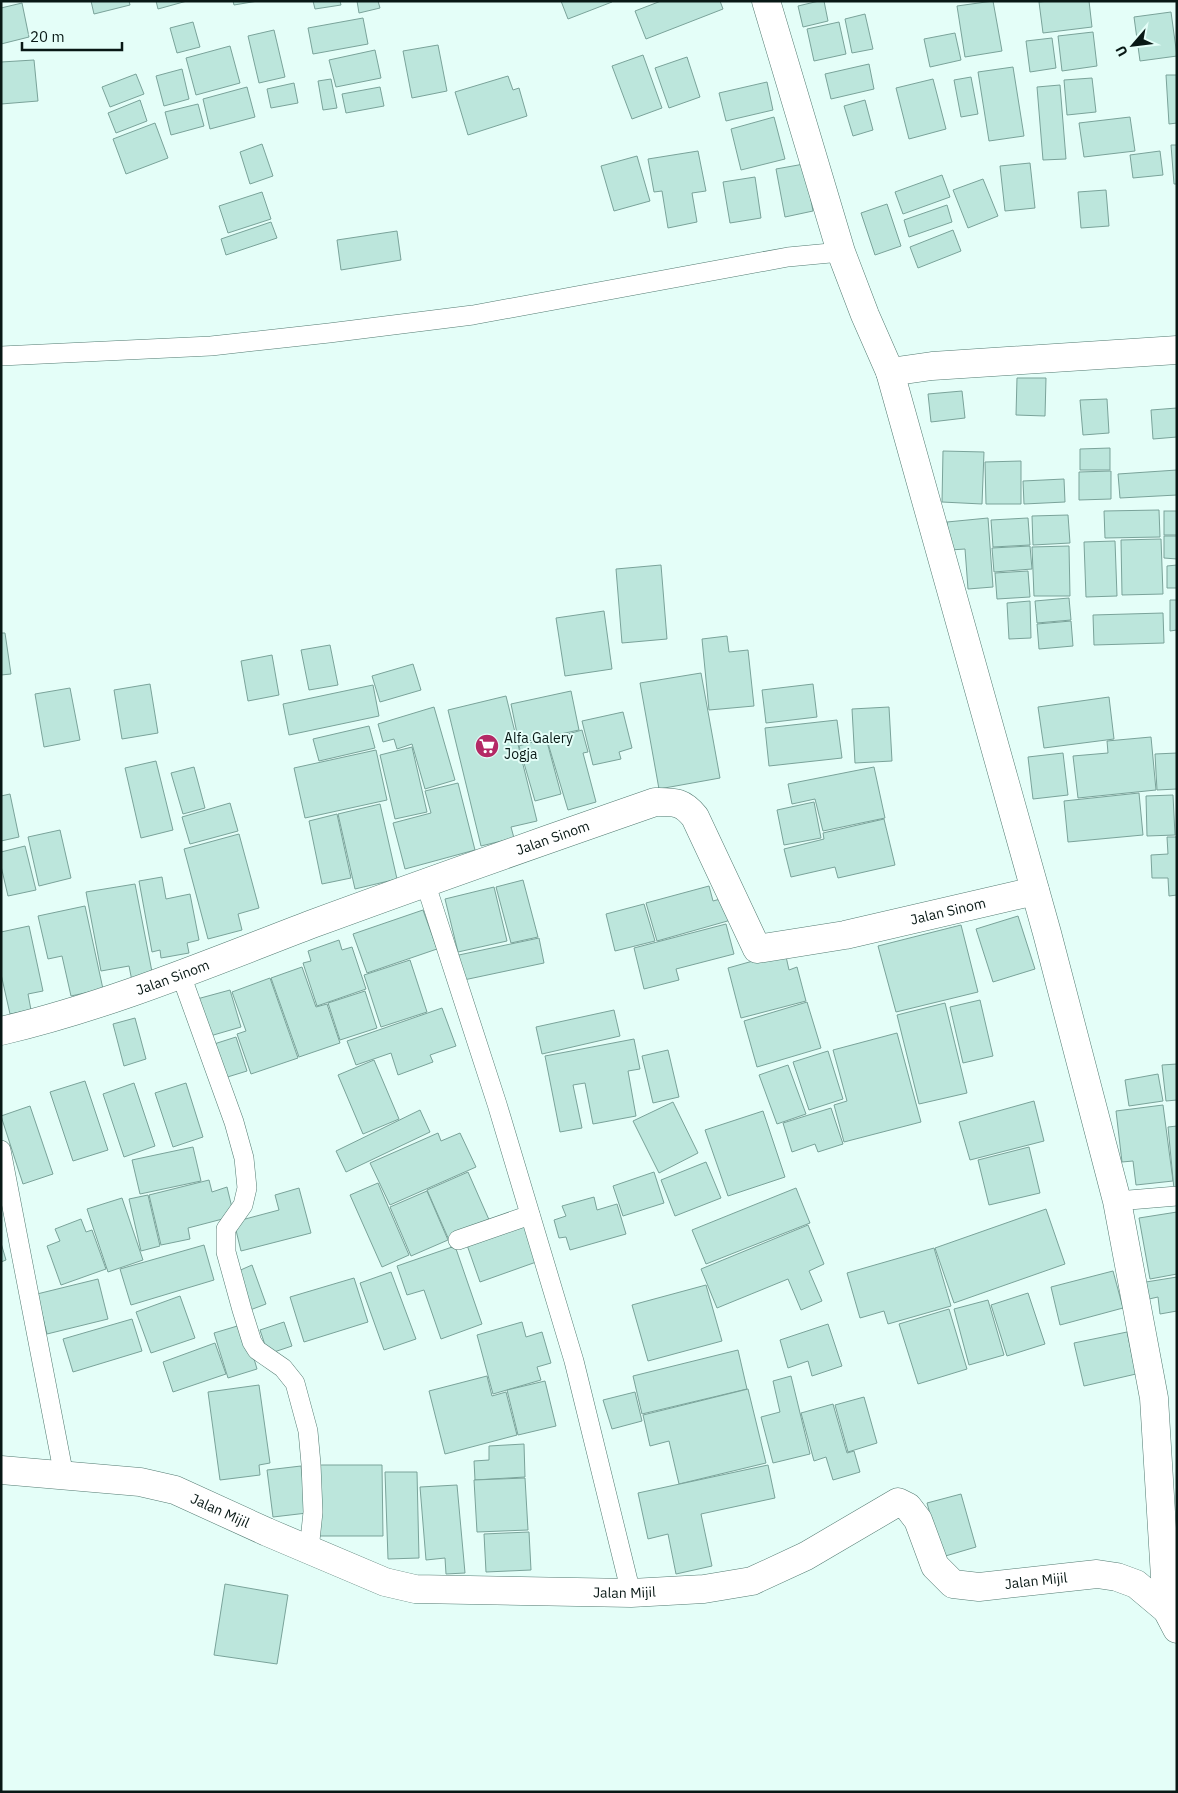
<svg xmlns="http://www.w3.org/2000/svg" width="1178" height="1793" viewBox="0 0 1178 1793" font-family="'IBM Plex Sans',sans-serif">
<rect width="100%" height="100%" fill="#e4fef8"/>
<g fill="#bce6dc" stroke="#7aa39a">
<polygon points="91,1 129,1 130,5 94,14"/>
<polygon points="156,1 187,1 158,9"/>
<polygon points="233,1 258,1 234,5"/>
<polygon points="313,1 340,1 341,5 315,9"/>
<polygon points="357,1 378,1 380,8 359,13"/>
<polygon points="561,1 612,1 612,2 568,19"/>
<polygon points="661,1 720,1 723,9 646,39 635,11"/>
<polygon points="819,1 824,1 828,21 803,27 798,6"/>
<polygon points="993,1 1002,51 965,57 957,6"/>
<polygon points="1049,1 1089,1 1092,27 1043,33 1039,2"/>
<polygon points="22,3 29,37 1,44 1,8"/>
<polygon points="1171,12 1177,56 1140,61 1134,17"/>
<polygon points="865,14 873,49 852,53 845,19"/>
<polygon points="363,18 368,44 313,54 308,28"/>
<polygon points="193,22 200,47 177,53 170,28"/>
<polygon points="839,22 846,54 814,61 807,29"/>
<polygon points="274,30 285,77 259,83 248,36"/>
<polygon points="1093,32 1097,66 1062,71 1058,36"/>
<polygon points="955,33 961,60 930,67 924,39"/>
<polygon points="1052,38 1056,68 1030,72 1026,41"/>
<polygon points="438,45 447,91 412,98 403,51"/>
<polygon points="230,46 240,83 196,95 186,58"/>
<polygon points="375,50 381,78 336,87 329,60"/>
<polygon points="643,55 662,108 632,119 612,66"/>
<polygon points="687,57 700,97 669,108 655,68"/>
<polygon points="34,60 38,101 1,104 1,62"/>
<polygon points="869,64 874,89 831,99 825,74"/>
<polygon points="1013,67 1024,136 989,141 978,72"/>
<polygon points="182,69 189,99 164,106 156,76"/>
<polygon points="136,74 144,94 110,107 102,87"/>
<polygon points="1166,75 1177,75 1177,123 1169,124"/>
<polygon points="508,76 513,90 519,88 527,116 468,135 455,92"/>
<polygon points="971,77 978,114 961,117 954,80"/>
<polygon points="1092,78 1096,112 1067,115 1064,80"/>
<polygon points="331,79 337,108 323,110 318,81"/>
<polygon points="933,79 946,129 909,139 896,88"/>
<polygon points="767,82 773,110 726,121 719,93"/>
<polygon points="294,83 298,103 271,108 267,89"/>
<polygon points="1060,85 1066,159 1043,160 1037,87"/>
<polygon points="247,87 255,117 210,129 203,99"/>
<polygon points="380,87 384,106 346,113 342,94"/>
<polygon points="140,100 147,121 116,133 108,113"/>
<polygon points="865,100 873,130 853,136 844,106"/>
<polygon points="198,104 204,126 171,135 165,112"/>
<polygon points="774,117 785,159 741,170 731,129"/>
<polygon points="1130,117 1135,151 1084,157 1079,123"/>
<polygon points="155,123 168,158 126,174 113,139"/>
<polygon points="262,144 273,176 250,184 240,152"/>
<polygon points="1171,145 1177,145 1177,184 1174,184"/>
<polygon points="698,151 706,191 692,193 697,222 668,228 662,191 654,192 648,159"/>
<polygon points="1160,151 1163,175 1133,178 1130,155"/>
<polygon points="637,156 650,201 614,211 601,166"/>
<polygon points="1030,163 1035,208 1005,211 1000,166"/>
<polygon points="804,164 813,211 785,217 776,169"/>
<polygon points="942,175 950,197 903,214 895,192"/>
<polygon points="755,177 761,218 730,223 723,182"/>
<polygon points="983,179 998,216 968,228 953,190"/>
<polygon points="1106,190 1109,226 1081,228 1078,192"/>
<polygon points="262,192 271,219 228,233 219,206"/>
<polygon points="887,204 901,246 875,255 861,213"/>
<polygon points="947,205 952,222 909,237 904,220"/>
<polygon points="271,222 277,238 226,255 221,239"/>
<polygon points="953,230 961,251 918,268 910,247"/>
<polygon points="397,231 401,260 341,270 337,240"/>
<polygon points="1017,378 1046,378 1045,416 1016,415"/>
<polygon points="962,391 965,418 931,422 928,394"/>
<polygon points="1107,399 1109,433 1083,435 1080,400"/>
<polygon points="1177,408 1177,437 1153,439 1151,410"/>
<polygon points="1110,448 1110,470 1080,470 1080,449"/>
<polygon points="943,451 984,452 982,504 942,502"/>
<polygon points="1021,461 1021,504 986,504 985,462"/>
<polygon points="1177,470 1177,495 1120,498 1118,474"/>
<polygon points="1111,471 1111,499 1079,500 1079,472"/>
<polygon points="1064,479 1065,502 1024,504 1023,481"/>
<polygon points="1159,510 1160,537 1105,538 1104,511"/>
<rect x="1164" y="511" width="13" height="24"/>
<polygon points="1068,515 1070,543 1033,545 1032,516"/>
<polygon points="988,518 993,587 968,589 965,549 950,550 947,522"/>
<polygon points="1028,518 1030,545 993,547 991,520"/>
<polygon points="1164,536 1177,536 1177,559 1164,558"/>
<polygon points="1161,539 1163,594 1122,595 1121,540"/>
<polygon points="1115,541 1117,596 1086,597 1084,542"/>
<polygon points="1030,546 1032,569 994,572 992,548"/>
<polygon points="1069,546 1070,596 1034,596 1032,547"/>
<polygon points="661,565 667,639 622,643 616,569"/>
<polygon points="1177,565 1177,588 1167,588 1167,566"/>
<polygon points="1028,571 1030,597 997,599 995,573"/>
<polygon points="1069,598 1071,620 1037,623 1035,601"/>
<polygon points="1170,600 1177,600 1177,630 1170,631"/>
<polygon points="1030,601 1031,638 1009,639 1007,603"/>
<polygon points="604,611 612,669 565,676 556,618"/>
<polygon points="1163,613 1164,643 1094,645 1093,615"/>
<polygon points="1071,621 1073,646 1039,649 1037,624"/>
<polygon points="1,633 5,633 11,674 1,675"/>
<polygon points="727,636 729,652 748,650 754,706 709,710 702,639"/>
<polygon points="330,645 338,685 309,690 301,650"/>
<polygon points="272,655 279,695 248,701 241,661"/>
<polygon points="413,664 421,690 380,702 372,676"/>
<polygon points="701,673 720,778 659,789 640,683"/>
<polygon points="150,684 158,733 122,739 114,690"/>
<polygon points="813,684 817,717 766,723 762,690"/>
<polygon points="373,685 379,716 289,735 283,704"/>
<polygon points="70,688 80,740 44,747 35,694"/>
<polygon points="571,691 579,730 519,743 511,704"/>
<polygon points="506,696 537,821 511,827 514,838 481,846 448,710"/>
<polygon points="1109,697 1114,739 1044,748 1038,707"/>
<polygon points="434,707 455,780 425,789 412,744 397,749 394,739 383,742 378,724"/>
<polygon points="889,707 892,761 855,763 852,709"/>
<polygon points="623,712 632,748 619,752 621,759 593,765 582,721"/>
<polygon points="837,720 842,758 769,766 765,728"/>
<polygon points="369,726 375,748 319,761 313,739"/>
<polygon points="582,730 588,752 583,753 596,802 568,810 547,740"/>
<polygon points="1151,737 1156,790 1078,798 1073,756 1108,753 1107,741"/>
<polygon points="546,738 561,794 535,801 519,746"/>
<polygon points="412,747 427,812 395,819 380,755"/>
<polygon points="376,750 387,800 305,818 294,768"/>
<polygon points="1063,753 1068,795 1033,799 1028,757"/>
<polygon points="1177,753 1177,789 1157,790 1155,754"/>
<polygon points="156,761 173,830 141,838 125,768"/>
<polygon points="194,767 205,808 183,814 171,773"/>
<polygon points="874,767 885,818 823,831 815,799 792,804 788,784"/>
<polygon points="458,783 475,850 405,869 393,823 431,813 425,791"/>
<polygon points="1139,793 1143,835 1068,842 1064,801"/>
<polygon points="10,794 19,837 1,841 1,796"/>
<polygon points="1173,795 1175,835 1147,836 1146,796"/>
<polygon points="814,802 821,838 784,845 777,810"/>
<polygon points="230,803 238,831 190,844 182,817"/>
<polygon points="380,804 397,879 355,889 338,814"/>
<polygon points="337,814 351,878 322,884 309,821"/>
<polygon points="884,819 895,865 838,878 835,867 791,877 784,849 824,839 823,833"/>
<polygon points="60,830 71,878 39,886 28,837"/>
<polygon points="239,834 259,908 238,914 242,930 208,939 184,849"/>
<polygon points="1167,837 1177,837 1177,895 1169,896 1168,878 1152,878 1151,855 1168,854"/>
<polygon points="25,846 36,890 8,896 1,866 1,852"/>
<polygon points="162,877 166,899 190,894 199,940 187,943 189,953 161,958 160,950 152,952 139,881"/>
<polygon points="523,880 538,937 511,943 496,887"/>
<polygon points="135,884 153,977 132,981 129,966 101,971 86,892"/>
<polygon points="709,886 713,901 724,898 731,920 657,941 646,903"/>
<polygon points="494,887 507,941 458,952 445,899"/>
<polygon points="644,904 655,941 615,951 606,914"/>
<polygon points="85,906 103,989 71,996 62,956 48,959 38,916"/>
<polygon points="423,910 437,949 367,973 353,934"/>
<polygon points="1018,916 1035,969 993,982 976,929"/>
<polygon points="726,924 734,954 676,969 679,980 644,989 634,948"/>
<polygon points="961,925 978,992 896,1012 878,946"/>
<polygon points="29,926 43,991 28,994 31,1010 10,1014 1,974 1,932"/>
<polygon points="539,938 544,963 459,981 454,956"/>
<polygon points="339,940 342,950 352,947 366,989 317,1006 303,963 311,961 308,951"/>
<polygon points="785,952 789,970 797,967 806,1001 741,1018 728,968"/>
<polygon points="410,960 427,1012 381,1027 364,975"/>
<polygon points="302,967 316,1007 327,1004 340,1043 299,1057 271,978"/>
<polygon points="270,978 298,1058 251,1074 237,1034 246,1031 232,992"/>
<polygon points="230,990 241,1027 210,1036 197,999"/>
<polygon points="365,991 377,1028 340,1040 328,1003"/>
<polygon points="980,1000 993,1056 963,1063 950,1007"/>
<polygon points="807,1002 821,1048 757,1067 744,1021"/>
<polygon points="945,1003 967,1093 919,1104 897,1015"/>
<polygon points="442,1008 456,1046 430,1055 433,1062 398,1075 391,1053 356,1065 347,1041"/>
<polygon points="614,1010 620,1036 542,1054 536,1027"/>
<polygon points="135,1018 146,1059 124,1066 113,1024"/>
<polygon points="897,1033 921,1122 844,1142 834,1105 847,1101 833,1050"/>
<polygon points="236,1037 247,1071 221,1079 211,1045"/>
<polygon points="634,1039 640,1069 628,1071 636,1116 593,1124 585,1083 573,1085 582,1128 560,1132 545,1056"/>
<polygon points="668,1050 679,1097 653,1103 642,1056"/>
<polygon points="828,1051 843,1099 809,1110 793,1062"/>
<polygon points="374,1060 399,1119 363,1134 338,1075"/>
<polygon points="1177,1064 1177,1100 1166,1101 1162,1065"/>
<polygon points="788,1065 806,1114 777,1124 759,1075"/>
<polygon points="1158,1074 1163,1101 1129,1106 1125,1080"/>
<polygon points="85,1081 108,1150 73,1161 50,1092"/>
<polygon points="134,1083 155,1146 124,1157 103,1094"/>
<polygon points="186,1083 203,1137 173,1147 155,1093"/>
<polygon points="1034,1101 1044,1141 970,1160 959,1122"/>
<polygon points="673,1102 698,1153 659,1173 633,1121"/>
<polygon points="1163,1105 1173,1181 1136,1185 1133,1161 1122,1162 1116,1111"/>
<polygon points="30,1106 53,1174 23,1184 1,1116"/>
<polygon points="831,1108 843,1144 818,1152 815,1144 792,1152 783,1123"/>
<polygon points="420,1110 430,1132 346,1172 336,1151"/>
<polygon points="763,1111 785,1177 728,1196 705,1130"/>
<polygon points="1177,1126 1177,1188 1174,1189 1168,1127"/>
<polygon points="438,1133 441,1141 460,1133 476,1167 390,1205 370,1163"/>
<polygon points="193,1147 201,1181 140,1194 132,1160"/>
<polygon points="1029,1147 1040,1193 989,1205 978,1160"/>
<polygon points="706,1162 721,1198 675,1216 661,1180"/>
<polygon points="468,1172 490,1222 449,1240 427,1190"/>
<polygon points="654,1172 664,1203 623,1216 613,1186"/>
<polygon points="209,1180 212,1192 227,1187 234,1216 188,1228 190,1239 161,1245 149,1195"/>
<polygon points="378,1183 409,1255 382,1267 350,1195"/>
<polygon points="299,1188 311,1233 241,1251 234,1222 279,1210 275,1195"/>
<polygon points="796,1188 810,1223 706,1264 692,1230"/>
<polygon points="427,1191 448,1240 411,1256 390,1207"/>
<polygon points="148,1195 160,1246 141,1251 129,1199"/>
<polygon points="594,1197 597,1210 617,1204 626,1234 570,1250 566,1237 559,1238 554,1220 566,1216 562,1206"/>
<polygon points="122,1198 143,1260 108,1272 87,1209"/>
<polygon points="1046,1209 1065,1264 954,1303 935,1248"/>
<polygon points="1177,1212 1177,1274 1150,1279 1139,1218"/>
<polygon points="81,1219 86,1232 92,1230 106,1269 61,1285 47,1246 60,1241 55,1229"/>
<polygon points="526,1223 539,1261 480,1282 467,1245"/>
<polygon points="808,1225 824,1264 809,1271 822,1301 801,1310 788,1279 717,1308 701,1269"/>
<polygon points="1,1243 6,1260 1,1262"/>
<polygon points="204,1245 214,1280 131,1305 120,1269"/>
<polygon points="455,1246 482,1324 441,1339 424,1290 407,1295 397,1266"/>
<polygon points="934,1248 951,1306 888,1324 884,1311 860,1318 847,1273"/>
<polygon points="252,1265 266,1304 250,1310 236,1272"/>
<polygon points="1113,1271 1123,1308 1060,1325 1051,1287"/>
<polygon points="391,1272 416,1339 384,1350 360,1283"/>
<polygon points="1177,1277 1177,1311 1160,1314 1158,1297 1149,1299 1146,1282"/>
<polygon points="354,1278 368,1322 304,1342 290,1297"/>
<polygon points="98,1279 108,1319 47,1334 37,1294"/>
<polygon points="706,1285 722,1341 648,1361 632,1305"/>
<polygon points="1028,1293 1045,1344 1007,1356 991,1305"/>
<polygon points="180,1296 195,1338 151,1353 136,1312"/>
<polygon points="988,1300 1004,1355 969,1365 954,1309"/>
<polygon points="949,1309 967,1369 918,1384 899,1324"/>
<polygon points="132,1319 142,1351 73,1372 63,1339"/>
<polygon points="284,1322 292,1346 268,1354 260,1330"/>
<polygon points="522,1322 526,1337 542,1332 551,1363 537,1367 541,1380 493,1394 477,1335"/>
<polygon points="244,1324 257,1369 228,1378 214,1333"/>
<polygon points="828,1324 842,1366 812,1376 808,1361 788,1368 780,1340"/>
<polygon points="1127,1332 1136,1374 1084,1386 1074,1343"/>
<polygon points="215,1343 226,1374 173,1392 163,1362"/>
<polygon points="738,1350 747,1389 642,1414 633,1376"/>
<polygon points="487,1376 492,1396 506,1392 517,1435 445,1454 429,1391"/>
<polygon points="791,1376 810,1454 773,1463 761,1417 780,1412 773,1381"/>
<polygon points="545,1381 556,1426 518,1435 507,1390"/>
<polygon points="259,1385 270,1463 259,1465 260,1475 220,1480 208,1392"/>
<polygon points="748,1389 766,1463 679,1484 669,1441 650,1446 643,1415"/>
<polygon points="635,1392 642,1421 612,1429 603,1400"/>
<polygon points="864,1397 877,1443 848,1452 835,1405"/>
<polygon points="833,1404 847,1453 854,1451 860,1472 833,1480 826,1457 814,1461 801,1413"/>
<polygon points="524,1444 525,1477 475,1480 474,1461 489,1460 489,1446"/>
<polygon points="314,1465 382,1465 383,1536 315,1536"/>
<polygon points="768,1465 775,1498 701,1514 712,1566 676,1574 668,1534 648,1539 638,1493"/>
<polygon points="301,1466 307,1513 273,1517 267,1470"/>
<polygon points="385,1472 417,1472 419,1558 388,1559"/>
<polygon points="525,1478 528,1530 477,1532 474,1480"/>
<polygon points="457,1485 465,1573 446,1574 445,1558 426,1560 420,1487"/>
<polygon points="961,1494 976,1547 942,1557 927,1503"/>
<polygon points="529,1532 531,1570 486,1572 484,1534"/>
<polygon points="225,1584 288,1595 277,1664 214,1655"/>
</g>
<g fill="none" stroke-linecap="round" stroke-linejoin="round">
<g stroke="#537b72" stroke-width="20">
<g id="lane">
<polyline points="1,356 211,346 329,333 473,315 788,257 841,252"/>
<polyline points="425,882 497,1104 574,1361 631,1593"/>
<polyline points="181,975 234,1122 244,1158 247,1188 243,1205 226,1229 226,1252 242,1310 252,1342 257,1350 283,1368 295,1383 308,1431 311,1464 313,1512 309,1550"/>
<polyline points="1,1150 64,1476"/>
<polyline points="1117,1201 1177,1196"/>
<polyline points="458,1240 530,1215"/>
</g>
</g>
<g stroke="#537b72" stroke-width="29">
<g id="street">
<polyline points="766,1 841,252 865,315 890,372 1047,933 1117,1201 1154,1398 1167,1610"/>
<polyline points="890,372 932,366 1177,350"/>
<path id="s1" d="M1 1031C108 1006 210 963 312 924 426 882 540 842 655 802 674 802 682 801 695 817L757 949 845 935 1035 891"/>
<path id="s2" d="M1 1470 140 1482 175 1490 267 1532 385 1582 415 1589 631 1593 704 1589 752 1581 806 1556 898 1502 908 1507 918 1520 935 1566 953 1584 979 1587 1097 1574 1117 1577 1136 1584 1167 1610 1177 1629"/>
</g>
</g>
<use href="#lane" stroke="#fff" stroke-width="19"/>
<use href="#street" stroke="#fff" stroke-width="28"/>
</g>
<defs>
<g id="supermarket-disc" transform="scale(1.25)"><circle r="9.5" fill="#b42965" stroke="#e4fef8"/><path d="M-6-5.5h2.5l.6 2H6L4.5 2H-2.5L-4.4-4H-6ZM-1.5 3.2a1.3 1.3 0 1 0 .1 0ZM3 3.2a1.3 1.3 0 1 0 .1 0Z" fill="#fff"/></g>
</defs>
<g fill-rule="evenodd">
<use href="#supermarket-disc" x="487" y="746"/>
</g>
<g text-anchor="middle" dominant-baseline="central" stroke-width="4" stroke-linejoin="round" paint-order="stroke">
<g font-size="14" fill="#081815" stroke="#e4fef8" text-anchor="start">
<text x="504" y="738">Alfa Galery<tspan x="504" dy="16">Jogja</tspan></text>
</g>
<g font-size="14" fill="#081815" stroke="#e4fef8">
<text stroke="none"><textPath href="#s1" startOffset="585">Jalan Sinom</textPath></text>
<text stroke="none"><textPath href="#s1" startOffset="1079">Jalan Sinom</textPath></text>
<text stroke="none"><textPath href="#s1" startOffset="180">Jalan Sinom</textPath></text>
<text stroke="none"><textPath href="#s2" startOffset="225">Jalan Mijil</textPath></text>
<text stroke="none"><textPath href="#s2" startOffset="1125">Jalan Mijil</textPath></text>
<text stroke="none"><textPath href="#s2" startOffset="645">Jalan Mijil</textPath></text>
</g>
</g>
<rect width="1178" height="1793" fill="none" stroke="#081815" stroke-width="5"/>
<g transform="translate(1133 45) rotate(242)" stroke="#e4fef8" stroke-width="4" paint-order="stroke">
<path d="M0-4L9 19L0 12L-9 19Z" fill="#081815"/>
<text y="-8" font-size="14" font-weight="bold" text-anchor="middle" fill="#081815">U</text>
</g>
<path d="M22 42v8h100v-8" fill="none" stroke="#081815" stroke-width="2.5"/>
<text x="30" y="42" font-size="15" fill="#081815" stroke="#e4fef8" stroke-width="4" paint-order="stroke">20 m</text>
</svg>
